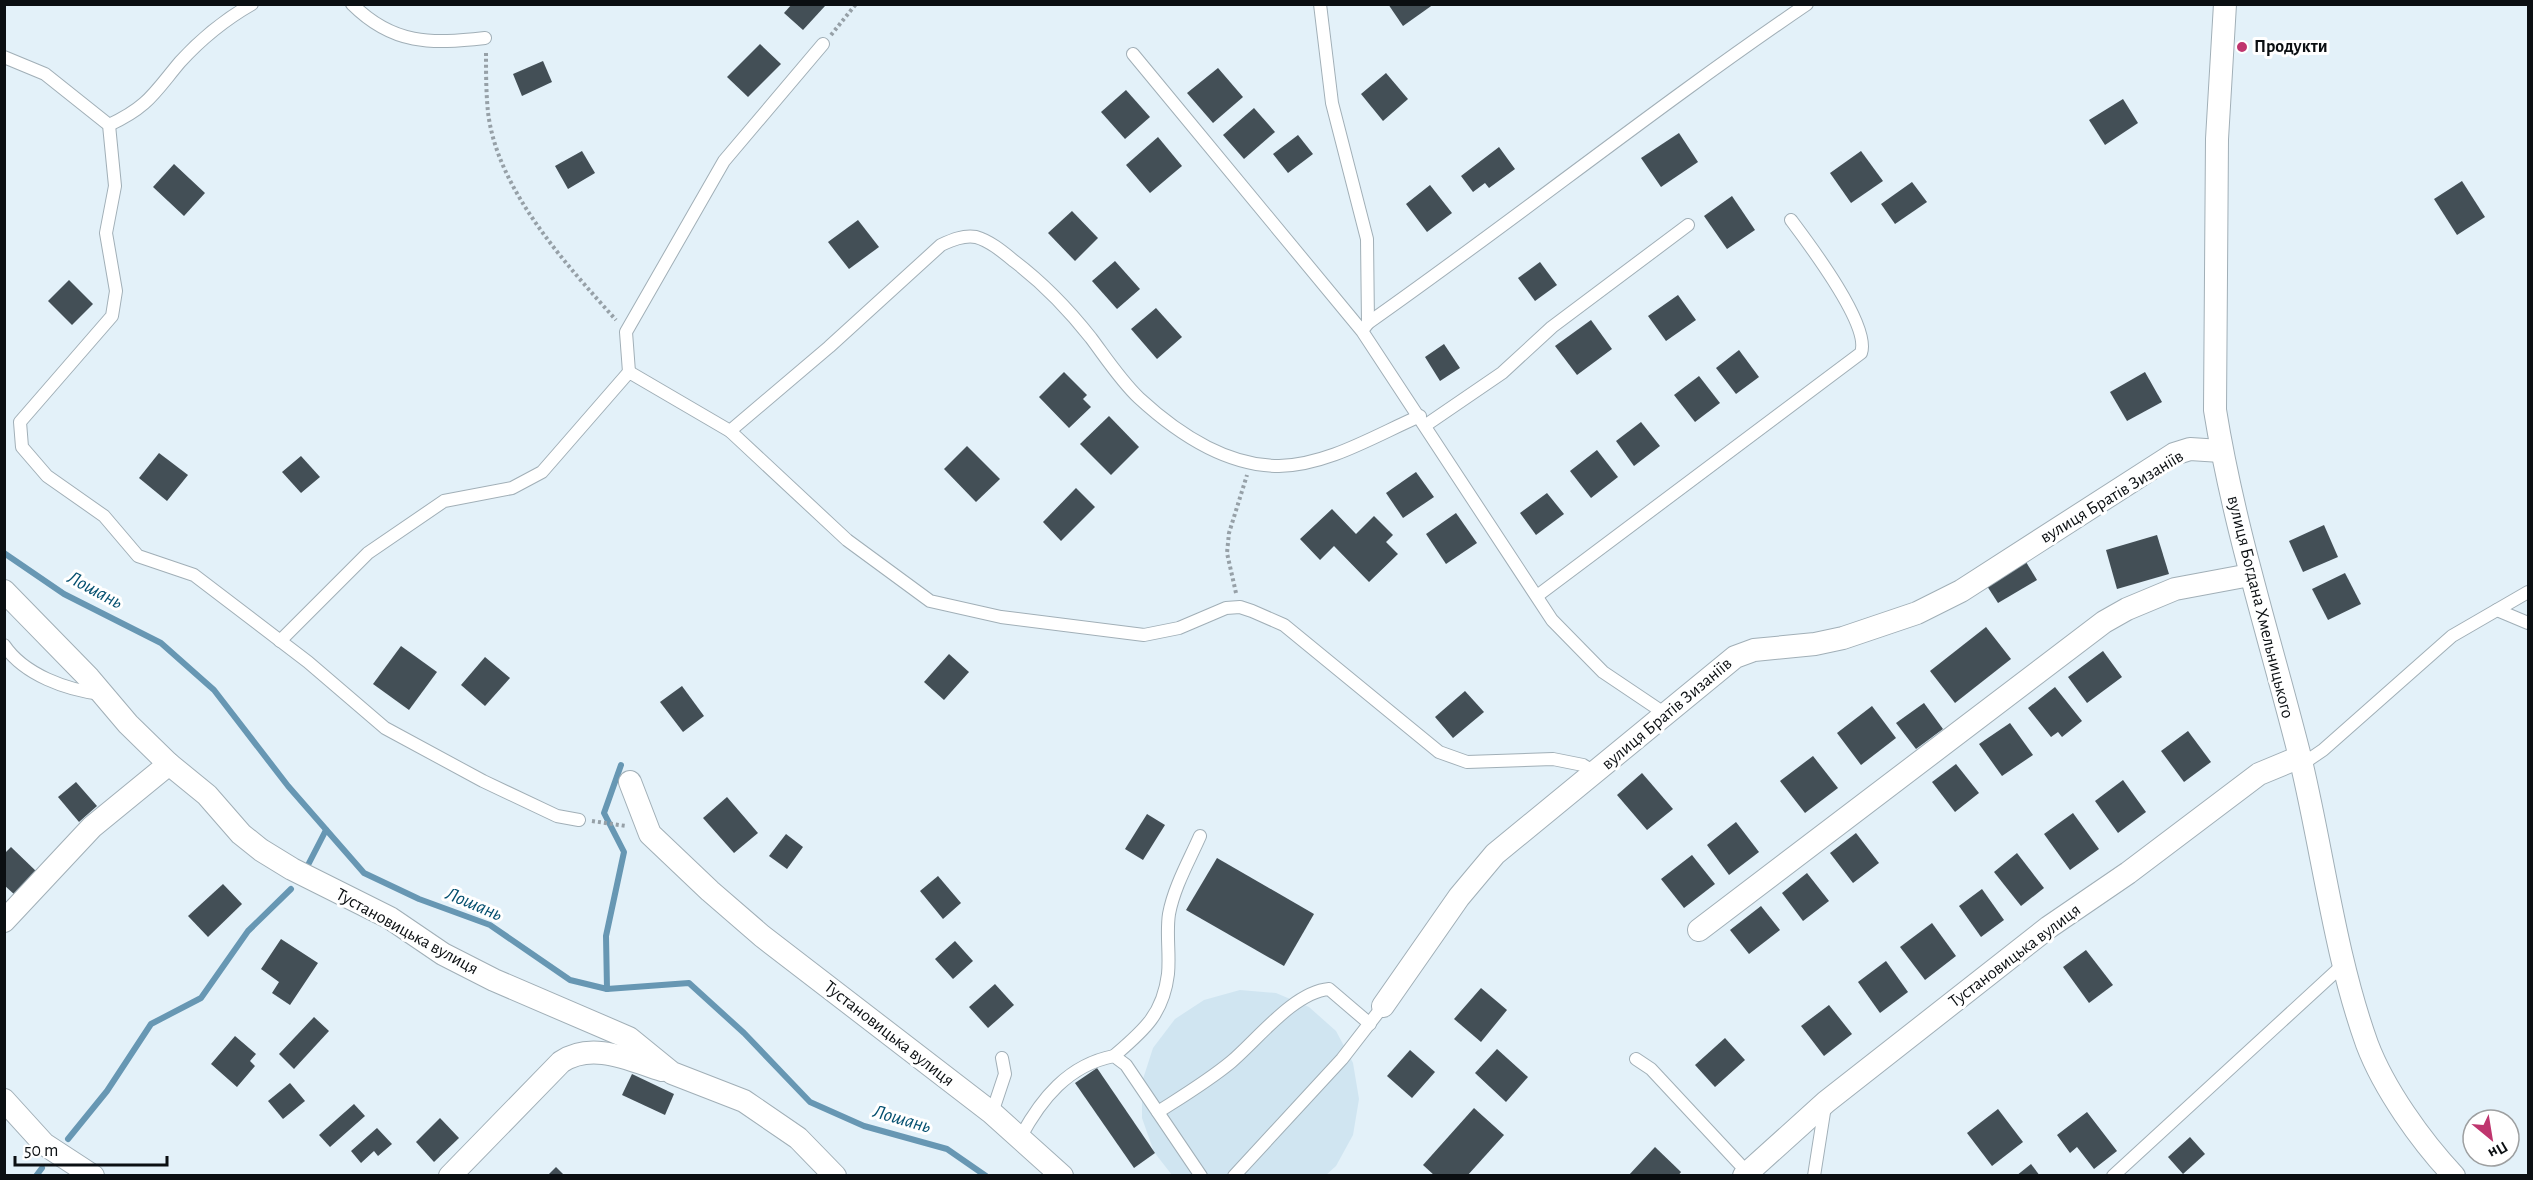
<svg xmlns="http://www.w3.org/2000/svg" width="2533" height="1180" viewBox="0 0 2533 1180" font-family="'Alegreya Sans',sans-serif">
<rect width="100%" height="100%" fill="#e3f1f9"/>
<polygon fill="#d0e5f1" points="1240,990 1276,993 1309,1007 1336,1031 1353,1063 1359,1099 1353,1135 1336,1166 1326,1175 1172,1175 1154,1152 1142,1118 1142,1082 1153,1048 1175,1019 1204,1000"/>
<g fill="none" stroke-linecap="round" stroke-linejoin="round">
<g stroke="#6797b3" stroke-width="6">
<polyline points="4,553 64,594 161,643 214,690 288,786 364,873 419,899 490,925 570,980 607,989 689,983 744,1033 810,1102 864,1126 947,1149 986,1176"/>
<polyline points="308,865 326,830"/>
<polyline points="607,989 606,936 624,852 604,813 621,765"/>
<polyline points="68,1139 107,1091 151,1024 201,998 248,931 291,889"/>
<polyline points="36,1176 42,1168"/>
</g>
</g>
<g fill="#434f56">
<polygon points="792,4 824,4 825,6 803,30 784,13"/>
<polygon points="1388,4 1434,4 1403,26"/>
<polygon points="760,44 781,64 748,97 727,77"/>
<polygon points="543,61 552,82 522,96 513,74"/>
<polygon points="1218,68 1243,97 1213,123 1187,93"/>
<polygon points="1386,73 1408,99 1383,121 1361,94"/>
<polygon points="1126,90 1150,117 1125,139 1101,112"/>
<polygon points="2123,99 2138,123 2105,145 2089,120"/>
<polygon points="1254,108 1275,132 1244,159 1223,135"/>
<polygon points="1679,133 1698,162 1661,187 1641,158"/>
<polygon points="1298,135 1313,154 1288,173 1273,154"/>
<polygon points="1158,137 1182,166 1150,193 1126,165"/>
<polygon points="1499,147 1515,169 1489,188 1485,183 1473,192 1461,176"/>
<polygon points="582,151 595,173 568,189 555,166"/>
<polygon points="1861,151 1883,181 1851,203 1830,173"/>
<polygon points="174,164 205,193 184,216 153,187"/>
<polygon points="2462,181 2485,217 2457,235 2434,199"/>
<polygon points="1912,182 1927,202 1895,224 1881,204"/>
<polygon points="1430,185 1452,213 1427,232 1406,204"/>
<polygon points="1732,196 1755,230 1727,249 1704,216"/>
<polygon points="1072,211 1098,238 1075,261 1048,233"/>
<polygon points="858,220 879,247 849,269 828,242"/>
<polygon points="1115,261 1140,289 1117,309 1092,281"/>
<polygon points="1540,262 1557,285 1535,301 1518,278"/>
<polygon points="69,280 93,304 72,325 48,301"/>
<polygon points="1678,295 1696,320 1666,341 1648,316"/>
<polygon points="1156,308 1182,337 1157,359 1131,329"/>
<polygon points="1591,320 1612,349 1577,375 1555,346"/>
<polygon points="1444,344 1460,368 1440,381 1425,357"/>
<polygon points="1739,350 1759,377 1736,394 1716,368"/>
<polygon points="1064,372 1087,395 1083,399 1091,407 1069,428 1039,397"/>
<polygon points="2145,372 2162,402 2127,421 2110,392"/>
<polygon points="1699,376 1720,403 1695,422 1674,395"/>
<polygon points="1109,416 1139,447 1111,475 1080,444"/>
<polygon points="1641,422 1660,446 1634,466 1616,441"/>
<polygon points="967,446 1000,479 976,502 944,469"/>
<polygon points="1597,450 1618,477 1591,498 1570,471"/>
<polygon points="159,453 188,475 167,501 139,478"/>
<polygon points="301,456 320,477 301,493 282,472"/>
<polygon points="1416,472 1434,497 1403,518 1386,493"/>
<polygon points="1076,488 1095,507 1061,541 1043,522"/>
<polygon points="1547,493 1564,514 1536,535 1520,513"/>
<polygon points="1332,509 1356,534 1374,516 1393,535 1386,542 1398,554 1369,582 1334,546 1320,560 1300,539"/>
<polygon points="1456,513 1477,543 1446,564 1426,534"/>
<polygon points="2324,525 2338,557 2303,572 2289,541"/>
<polygon points="2157,535 2169,574 2117,589 2106,550"/>
<polygon points="2026,562 2037,580 1998,603 1987,586"/>
<polygon points="2345,573 2361,604 2328,620 2312,589"/>
<polygon points="1986,627 2011,659 1955,703 1930,671"/>
<polygon points="401,646 437,672 409,710 373,684"/>
<polygon points="2103,651 2122,677 2087,703 2068,677"/>
<polygon points="949,654 969,672 944,700 924,682"/>
<polygon points="485,657 510,678 485,706 461,685"/>
<polygon points="682,686 704,716 683,732 660,702"/>
<polygon points="2055,687 2082,721 2062,737 2058,732 2051,737 2028,708"/>
<polygon points="1465,691 1484,712 1453,738 1435,717"/>
<polygon points="1924,703 1943,729 1916,749 1896,723"/>
<polygon points="1872,706 1896,738 1861,765 1837,733"/>
<polygon points="2010,723 2033,755 2002,776 1979,744"/>
<polygon points="2188,731 2211,762 2184,782 2161,751"/>
<polygon points="1813,756 1838,788 1805,813 1780,781"/>
<polygon points="1956,764 1979,793 1955,812 1932,782"/>
<polygon points="1642,773 1673,809 1647,830 1617,795"/>
<polygon points="2123,780 2146,812 2118,833 2095,801"/>
<polygon points="76,782 97,806 79,822 58,797"/>
<polygon points="727,797 758,833 734,853 703,818"/>
<polygon points="2073,813 2099,849 2070,870 2044,834"/>
<polygon points="1147,814 1165,825 1143,860 1125,849"/>
<polygon points="1736,822 1759,852 1729,875 1707,845"/>
<polygon points="1856,833 1879,863 1853,883 1830,853"/>
<polygon points="786,834 803,847 787,869 769,856"/>
<polygon points="11,847 38,873 16,896 4,885 4,854"/>
<polygon points="2017,853 2044,888 2021,906 1994,872"/>
<polygon points="1692,855 1715,884 1684,908 1661,879"/>
<polygon points="1217,858 1314,914 1284,966 1186,910"/>
<polygon points="1807,873 1829,901 1803,921 1782,893"/>
<polygon points="938,876 961,903 943,919 920,891"/>
<polygon points="223,884 242,904 208,937 188,916"/>
<polygon points="1982,889 2004,920 1981,937 1959,906"/>
<polygon points="1761,906 1780,930 1749,954 1730,930"/>
<polygon points="1932,923 1956,956 1925,980 1900,947"/>
<polygon points="281,939 318,963 290,1005 272,993 279,982 261,969"/>
<polygon points="955,941 973,961 953,979 935,959"/>
<polygon points="2086,950 2113,985 2089,1003 2063,967"/>
<polygon points="1886,961 1908,992 1880,1013 1858,982"/>
<polygon points="995,984 1014,1005 988,1028 969,1007"/>
<polygon points="1481,988 1507,1010 1481,1042 1454,1019"/>
<polygon points="1829,1005 1852,1034 1824,1056 1801,1026"/>
<polygon points="314,1017 329,1031 294,1069 279,1054"/>
<polygon points="235,1036 256,1054 250,1061 255,1066 237,1087 211,1064"/>
<polygon points="1725,1038 1745,1060 1715,1087 1695,1065"/>
<polygon points="1497,1049 1528,1077 1506,1102 1475,1073"/>
<polygon points="1410,1050 1435,1072 1412,1098 1387,1076"/>
<polygon points="1097,1068 1155,1153 1134,1168 1075,1083"/>
<polygon points="632,1074 674,1094 665,1115 622,1095"/>
<polygon points="290,1083 305,1101 283,1119 268,1101"/>
<polygon points="354,1104 365,1116 330,1147 319,1135"/>
<polygon points="1474,1108 1504,1135 1467,1176 1435,1176 1423,1165"/>
<polygon points="1998,1109 2023,1142 1992,1166 1967,1133"/>
<polygon points="2087,1112 2117,1151 2094,1169 2077,1147 2070,1153 2057,1135"/>
<polygon points="440,1118 459,1138 434,1162 416,1142"/>
<polygon points="377,1128 392,1144 378,1156 374,1151 361,1163 351,1151"/>
<polygon points="2190,1137 2205,1154 2183,1174 2168,1157"/>
<polygon points="1655,1147 1681,1172 1678,1176 1628,1176"/>
<polygon points="2031,1164 2040,1176 2016,1176"/>
<polygon points="556,1167 565,1176 547,1176"/>
</g>
<g fill="none" stroke-linecap="round" stroke-linejoin="round">
<g stroke="#a1afb7" stroke-width="14">
<g id="lane">
<path d="M352 4C393 45 431 44 485 38"/>
<polyline points="1320,4 1332,103 1367,239 1368,323 1365,327"/>
<polyline points="1133,54 1362,331 1552,620 1603,672 1664,713"/>
<polyline points="4,57 45,74 109,125 115,186 106,233 116,291 112,316 20,422 22,447 47,476 104,516 138,556 194,575 308,662 385,728 483,781 557,816 579,820"/>
<path d="M109 125C148 107 154 93 180 62 201 39 224 20 252 4"/>
<path d="M1368 323C1516 219 1657 106 1807 4"/>
<polyline points="629,372 626,332 724,161 823,44"/>
<polyline points="1426,425 1502,373 1552,327 1688,225"/>
<path d="M730 431 829 347 941 245C952 240 963 235 976 237 990 241 1003 252 1014 261 1043 283 1069 310 1091 338 1106 358 1121 381 1139 398 1177 433 1227 466 1279 466 1328 465 1376 435 1420 416"/>
<path d="M1537 596 1861 353C1871 326 1809 244 1791 220"/>
<polyline points="2497,610 2528,623"/>
<polyline points="280,641 368,553 444,501 512,488 542,472 629,372 730,431 847,540 930,601 1001,617 1144,635 1179,628 1226,608 1240,607 1252,611 1284,625 1439,752 1467,762 1553,759 1583,765 1596,773"/>
<path d="M4 645C24 675 67 690 101 694"/>
<polyline points="2301,765 2323,750 2452,636 2528,592"/>
<path d="M1114 1056C1143 1031 1163 1015 1168 974 1170 954 1166 933 1169 914 1174 887 1189 861 1200 836"/>
<polyline points="1636,1059 1651,1069 1747,1172"/>
<path d="M1158 1112C1183 1096 1208 1081 1231 1062 1258 1039 1294 992 1329 989L1370 1024"/>
<polyline points="992,1113 1005,1074 1002,1058"/>
<path d="M1020 1138C1041 1099 1068 1065 1114 1056L1126 1065 1201 1176"/>
<polyline points="1234,1176 1342,1059 1383,1006"/>
<polyline points="1814,1176 1825,1106"/>
<polyline points="2113,1176 2345,963"/>
</g>
</g>
<g stroke="#a1afb7" stroke-width="24">
<g id="street">
<path d="M2225 4 2217 139 2215 410C2234 528 2271 642 2300 757 2323 852 2334 952 2367 1044 2384 1089 2421 1141 2454 1176"/>
<polyline points="4,591 89,678 128,724 169,764 207,795 241,834 261,850 292,869 390,918 443,954 494,980 629,1038 672,1073 744,1101 798,1138 835,1176"/>
<polyline points="630,782 650,834 710,891 762,936 992,1113 1062,1176"/>
<polyline points="4,921 92,827 169,764"/>
<polyline points="1699,930 2104,622 2127,609 2175,589 2250,575"/>
<polyline points="1383,1006 1459,897 1495,854 1735,657 1754,650 1815,644 1843,638 1917,613 1961,591 2174,454 2190,449 2221,451"/>
<polyline points="4,1100 44,1144 93,1176"/>
<path d="M450 1176 561 1062C592 1041 630 1060 662 1070"/>
<polyline points="1744,1176 1826,1102 2049,927 2128,873 2259,774 2300,757"/>
</g>
</g>
<g stroke="#96a0a7" stroke-width="4" stroke-dasharray="3 3" stroke-linecap="butt">
<polyline points="831,35 856,4"/>
<path d="M486 53C486 72 486 93 488 112 497 190 566 264 616 320"/>
<polyline points="1236,593 1227,553 1229,533 1247,475"/>
<polyline points="592,821 626,826"/>
</g>
<use href="#lane" stroke="#fff" stroke-width="12"/>
<use href="#street" stroke="#fff" stroke-width="22"/>
</g>
<circle fill="#bf356e" stroke="#fff" stroke-width="2" cx="2242" cy="47" r="6"/>
<g text-anchor="middle" dominant-baseline="central" stroke-width="6" stroke-linejoin="round" paint-order="stroke">
<g font-size="18" font-weight="bold" fill="#0b0f12" stroke="#fff" text-anchor="start">
<text x="2254" y="47">Продукти</text>
</g>
<g font-size="18" fill="#0b0f12" stroke="#fff">
<text transform="translate(2112 497) rotate(-31)">вулиця Братів Зизаніїв</text>
<text transform="translate(2260 607) rotate(76)">вулиця Богдана Хмельницького</text>
<text transform="translate(1667 714) rotate(-40)">вулиця Братів Зизаніїв</text>
<text transform="translate(407 932) rotate(29)">Тустановицька вулиця</text>
<text transform="translate(2015 956) rotate(-37)">Тустановицька вулиця</text>
<text transform="translate(889 1034) rotate(38)">Тустановицька вулиця</text>
</g>
<g font-size="20" font-style="italic" fill="#044f6f" stroke="#fff">
<text transform="translate(95 590) rotate(28)">Лошань</text>
<text transform="translate(474 904) rotate(23)">Лошань</text>
<text transform="translate(902 1119) rotate(16)">Лошань</text>
</g>
</g>
<rect width="2533" height="1180" fill="none" stroke="#0b0f12" stroke-width="12"/>
<g transform="translate(2491 1138) rotate(150)"><circle r="28" fill="#ffffff" stroke="#9d9fa0" stroke-width="1.5"/>
<path d="M0-4.5L10 22L0 15L-10 22Z" fill="#bf356e"/>
<text y="-9" font-size="16" font-weight="bold" text-anchor="middle" fill="#0b0f12">Пн</text>
</g>
<path d="M15 1156v9h152v-9" fill="none" stroke="#0b0f12" stroke-width="3"/>
<text x="24" y="1156" font-size="18" fill="#0b0f12" stroke="#ffffff" stroke-width="4.5" paint-order="stroke">50 m</text>
</svg>
